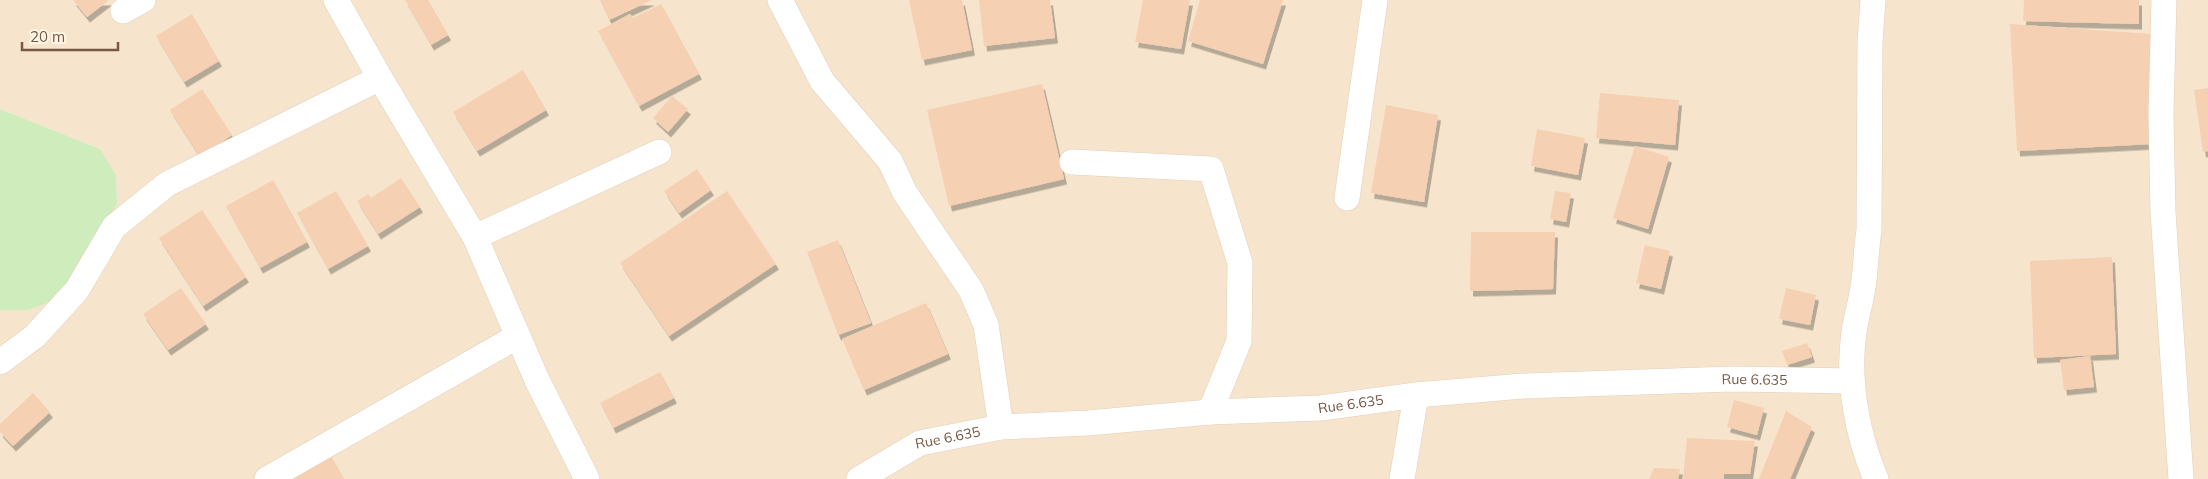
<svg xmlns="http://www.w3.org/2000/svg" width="2208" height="479" viewBox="0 0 2208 479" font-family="Mulish,sans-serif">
<defs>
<filter id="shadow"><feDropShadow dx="3" dy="5.5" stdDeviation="0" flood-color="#0004"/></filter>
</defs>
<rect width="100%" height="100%" fill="#fef3de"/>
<polygon fill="#f6e5cc" points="0,0 2208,0 2208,479 0,479 0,310 28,310 78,280 117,204 116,175 100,149 0,109"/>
<polygon fill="#ceecbc" points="0,109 100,149 116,175 117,204 78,280 57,299 28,310 0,310"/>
<g fill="#f6d0b3" filter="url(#shadow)">
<polygon points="73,0 109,0 87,17"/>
<polygon points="405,0 428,0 448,35 431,45"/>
<polygon points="600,0 652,0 609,20"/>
<polygon points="909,0 962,0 972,50 922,60"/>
<polygon points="979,0 1050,0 1055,38 984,46"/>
<polygon points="1143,0 1190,0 1181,49 1135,42"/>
<polygon points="1200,0 1283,0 1263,64 1188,41"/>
<polygon points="2024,0 2139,0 2139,24 2023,21"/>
<polygon points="661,4 699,74 639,106 598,31 630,14 633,18"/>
<polygon points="192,14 219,61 184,82 156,36"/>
<polygon points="2010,24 2151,34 2152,144 2017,151"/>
<polygon points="523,70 546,110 477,151 453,112"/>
<polygon points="1042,84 1064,179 949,206 927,110"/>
<polygon points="2208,88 2208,151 2203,152 2194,90"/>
<polygon points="202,89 232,135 200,157 170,110"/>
<polygon points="1600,93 1679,100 1675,145 1596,138"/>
<polygon points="672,96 688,109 668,132 653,118"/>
<polygon points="1386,105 1438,115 1424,202 1371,193"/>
<polygon points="1537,129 1585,138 1578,175 1531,166"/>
<polygon points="1635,146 1669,157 1648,229 1613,218"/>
<polygon points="697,169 711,190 679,213 664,191"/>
<polygon points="401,178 420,207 378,234 357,201 368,194 371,198"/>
<polygon points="273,180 307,242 260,268 226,206"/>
<polygon points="336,191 368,246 328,269 297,213"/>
<polygon points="727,191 776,264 669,336 620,263"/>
<polygon points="1555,191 1571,193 1566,222 1550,219"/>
<polygon points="202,210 246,277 203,306 159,238"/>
<polygon points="1471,232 1555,232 1553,289 1470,291"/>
<polygon points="838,240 871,323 838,335 807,252"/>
<polygon points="1645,245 1670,251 1661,289 1636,283"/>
<polygon points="2112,257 2116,354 2034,358 2030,261"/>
<polygon points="181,288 206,324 168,350 143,314"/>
<polygon points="1786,288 1816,295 1810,325 1779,319"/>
<polygon points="926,303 948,354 864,390 842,339"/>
<polygon points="1807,343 1812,357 1787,365 1782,351"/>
<polygon points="2090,356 2094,387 2064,390 2060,360"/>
<polygon points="660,372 674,398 613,428 600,403"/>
<polygon points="33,393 50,412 13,446 0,432 0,424"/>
<polygon points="1734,400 1764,408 1757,435 1727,427"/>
<polygon points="1786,411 1812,427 1790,479 1759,479"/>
<polygon points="1687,438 1755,441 1750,474 1724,474 1724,479 1683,479"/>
<polygon points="329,453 344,479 285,479"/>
<polygon points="1654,468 1680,469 1678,479 1649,479"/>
</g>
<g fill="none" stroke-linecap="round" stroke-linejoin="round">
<g stroke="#e3cfba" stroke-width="26">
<g id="street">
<polyline points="336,0 380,78 475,237 537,380 587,479"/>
<polyline points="780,0 822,81 890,161 905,193 971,290 986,325 1001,427"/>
<path d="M1873 0 1870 42 1869 230C1866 249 1866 268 1863 287 1861 302 1856 317 1854 332 1847 380 1857 435 1876 479"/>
<polyline points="2164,0 2161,114 2163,212 2181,479"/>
<polyline points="123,11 143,0"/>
<polyline points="1072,162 1211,169 1240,263 1239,341 1210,412"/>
<polyline points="1347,198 1375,0"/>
<polyline points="475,237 659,152"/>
<polyline points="0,362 35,336 77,290 114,227 167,184 380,78"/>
<polyline points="267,479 518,336"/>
<path id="s1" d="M859 479 920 443 1001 427 1088 423 1210 412 1321 408 1416 395 1523 386 1732 379 1852 381"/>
<polyline points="1402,479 1416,395"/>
</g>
</g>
<use href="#street" stroke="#fff" stroke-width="25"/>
</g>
<g text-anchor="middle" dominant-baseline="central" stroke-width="5" stroke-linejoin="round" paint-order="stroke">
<g font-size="14" fill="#765844" stroke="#fff6e6">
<text stroke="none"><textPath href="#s1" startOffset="909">Rue 6.635</textPath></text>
<text stroke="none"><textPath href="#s1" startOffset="504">Rue 6.635</textPath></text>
<text stroke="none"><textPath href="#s1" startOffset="99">Rue 6.635</textPath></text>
</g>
</g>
<path d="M22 42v8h96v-8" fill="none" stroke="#765844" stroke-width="2.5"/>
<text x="30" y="42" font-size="15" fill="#765844" stroke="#fff6e6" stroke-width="4" paint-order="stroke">20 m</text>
</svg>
